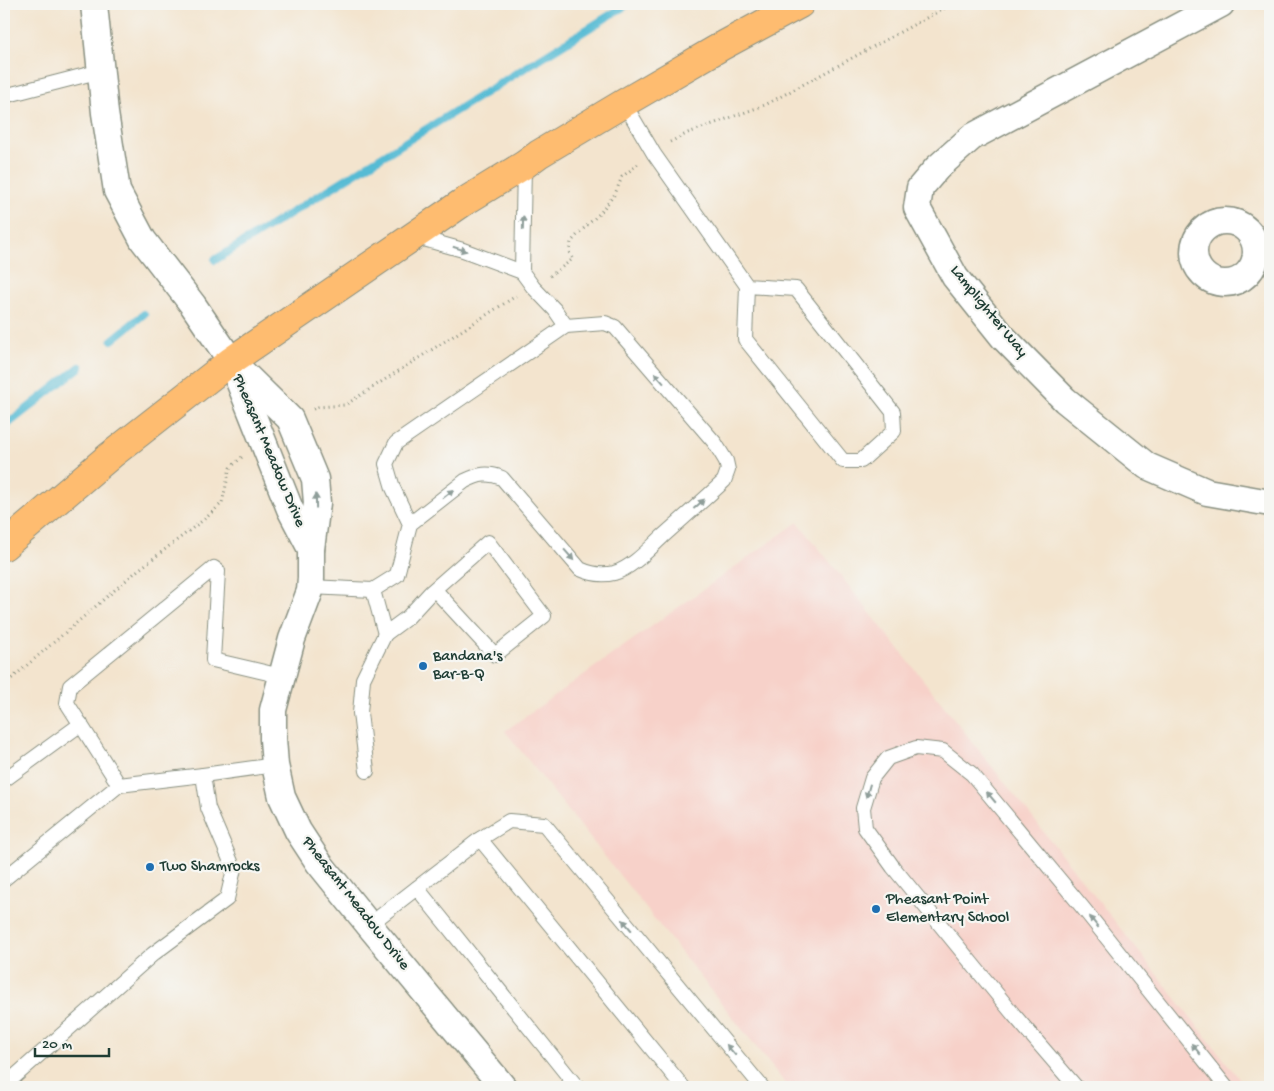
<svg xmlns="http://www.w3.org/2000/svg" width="1274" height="1091" viewBox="0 0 1274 1091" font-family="'Gochi Hand',sans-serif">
<rect width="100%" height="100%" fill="#f6f6f2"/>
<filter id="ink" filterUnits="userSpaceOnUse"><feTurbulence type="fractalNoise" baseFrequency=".02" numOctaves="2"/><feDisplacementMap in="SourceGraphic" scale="10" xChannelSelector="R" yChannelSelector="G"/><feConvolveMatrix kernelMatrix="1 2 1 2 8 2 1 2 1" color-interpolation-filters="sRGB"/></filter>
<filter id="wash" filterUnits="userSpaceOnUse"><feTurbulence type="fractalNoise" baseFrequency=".0096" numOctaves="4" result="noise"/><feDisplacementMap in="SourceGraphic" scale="20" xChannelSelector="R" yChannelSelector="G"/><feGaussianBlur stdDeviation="1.12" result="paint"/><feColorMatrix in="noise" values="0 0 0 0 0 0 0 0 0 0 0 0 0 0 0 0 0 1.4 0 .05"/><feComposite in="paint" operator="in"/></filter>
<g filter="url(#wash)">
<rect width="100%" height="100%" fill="#f3e4ce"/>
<polygon fill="#f7d1c9" points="798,522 1246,1087 788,1087 505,731"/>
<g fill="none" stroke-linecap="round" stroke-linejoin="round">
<g stroke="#56bbd4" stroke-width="8">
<polyline points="215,260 628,4"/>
<polyline points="112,340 144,314"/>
<polyline points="4,427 80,367"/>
</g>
</g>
</g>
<g filter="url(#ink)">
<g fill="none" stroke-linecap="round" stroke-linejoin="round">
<g stroke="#899081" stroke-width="16">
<g id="lane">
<polyline points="4,96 101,71"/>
<polyline points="624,103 654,154 747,286 796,289 893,412 894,431 861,461 843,461 745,339 747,286"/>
<polyline points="413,236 463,250 522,272 533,287 555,310 566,326"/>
<polyline points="522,272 524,165"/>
<path d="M410 524 393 488 386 464 396 443 566 326 605 323 615 327 715 443 726 461 728 470 724 481C704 500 683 518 663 536 650 548 632 568 614 573 602 576 591 574 580 569L502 478C488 472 479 474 465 481L410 524 397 575 373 590 385 634 408 617 431 592 488 542 544 616 495 655 435 590"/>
<polyline points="310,587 373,590"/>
<polyline points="367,771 360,713 363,679 385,634"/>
<polyline points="203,775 119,785 67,703 70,686 214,568 218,571 213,660 281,676"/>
<polyline points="4,780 81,724"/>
<polyline points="480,839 683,1087"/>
<polyline points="4,879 119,785"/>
<polyline points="417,888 577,1087"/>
<polyline points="369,925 480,839 509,821 544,824 762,1087"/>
<polyline points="4,1086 153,954 227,899 234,869 208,808 203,775 275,765"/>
<polyline points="1076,1087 1014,1015 893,867 865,828 863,808 872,778 888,758 916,748 943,751 972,774 1083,908 1226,1087"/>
</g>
</g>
<g stroke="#899081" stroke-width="29">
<g id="street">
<polyline points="94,4 105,113 117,191 143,240 193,305 231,361 290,419 315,479 317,503 311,549 311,578 310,591 292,639 273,710 273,739 275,765 282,797 298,831 319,863 369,925 503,1087"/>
<polyline points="1221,4 972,137 937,168 920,188 917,208 955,277 1003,337 1065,400 1147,466 1207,492 1270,503"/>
<circle cx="1225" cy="252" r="31"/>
<polyline points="235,371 290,509 311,549"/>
</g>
</g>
<g stroke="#899081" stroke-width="30">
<polyline id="primary" points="4,546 111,455 231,361 462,203 524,165 539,154 624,103 722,46 800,4"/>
</g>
<g stroke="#899081" stroke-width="3" stroke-dasharray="1 4" stroke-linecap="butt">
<polyline points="670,142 688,133 765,105 952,4"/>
<polyline points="550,276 573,259 569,252 571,242 579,233 600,213 615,194 622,177 638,164"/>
<polyline points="313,409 318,407 345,405 516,296"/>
<polyline points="4,685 137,571 207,517 222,503 230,468 242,457"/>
</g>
<use href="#lane" stroke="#fff" stroke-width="14"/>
<use href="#street" stroke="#fff" stroke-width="26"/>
<use href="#primary" stroke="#febc70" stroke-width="28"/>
</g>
<defs><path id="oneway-solid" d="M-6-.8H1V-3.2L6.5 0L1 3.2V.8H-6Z" transform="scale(1.25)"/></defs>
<g fill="#8f9e9a">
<use href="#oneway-solid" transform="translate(523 223) rotate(-89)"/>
<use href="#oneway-solid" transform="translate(460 249) rotate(17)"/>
<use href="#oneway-solid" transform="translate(659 378) rotate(-131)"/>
<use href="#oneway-solid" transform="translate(448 494) rotate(-38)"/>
<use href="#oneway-solid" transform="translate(316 501) rotate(-91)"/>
<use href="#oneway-solid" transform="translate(699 504) rotate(-42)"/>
<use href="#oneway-solid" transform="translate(569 555) rotate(49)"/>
<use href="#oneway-solid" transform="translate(868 791) rotate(106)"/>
<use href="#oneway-solid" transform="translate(991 797) rotate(-130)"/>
<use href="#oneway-solid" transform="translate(1094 922) rotate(-128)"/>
<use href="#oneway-solid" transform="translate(627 925) rotate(-130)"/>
<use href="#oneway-solid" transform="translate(1196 1049) rotate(-129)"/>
<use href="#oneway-solid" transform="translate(731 1050) rotate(-130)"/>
</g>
</g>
<g fill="#1f6fb2" stroke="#f6f6f2" stroke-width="2">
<circle cx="423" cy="666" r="5"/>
<circle cx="150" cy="867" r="5"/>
<circle cx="876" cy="909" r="5"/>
</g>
<g text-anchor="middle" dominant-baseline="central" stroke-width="4.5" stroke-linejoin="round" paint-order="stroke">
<g font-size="16" fill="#1f3d34" stroke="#f6f6f2">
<text transform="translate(988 312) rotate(51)">Lamplighter Way</text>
<text transform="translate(268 451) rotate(67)">Pheasant Meadow Drive</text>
<text transform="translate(355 904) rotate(52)">Pheasant Meadow Drive</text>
</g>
<g font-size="16" fill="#1f3d34" stroke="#f6f6f2" text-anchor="start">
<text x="433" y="657">Bandana's<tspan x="433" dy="18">Bar-B-Q</tspan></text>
<text x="160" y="867">Two Shamrocks</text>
<text x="886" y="900">Pheasant Point<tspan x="886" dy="18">Elementary School</tspan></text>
</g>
</g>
<rect width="1274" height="1091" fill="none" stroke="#f6f6f2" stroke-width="20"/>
<path d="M35 1048v8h74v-8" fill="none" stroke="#1f3d34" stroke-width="2.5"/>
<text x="42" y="1048" font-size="15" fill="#1f3d34" stroke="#f6f6f2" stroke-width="4" paint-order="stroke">20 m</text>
</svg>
